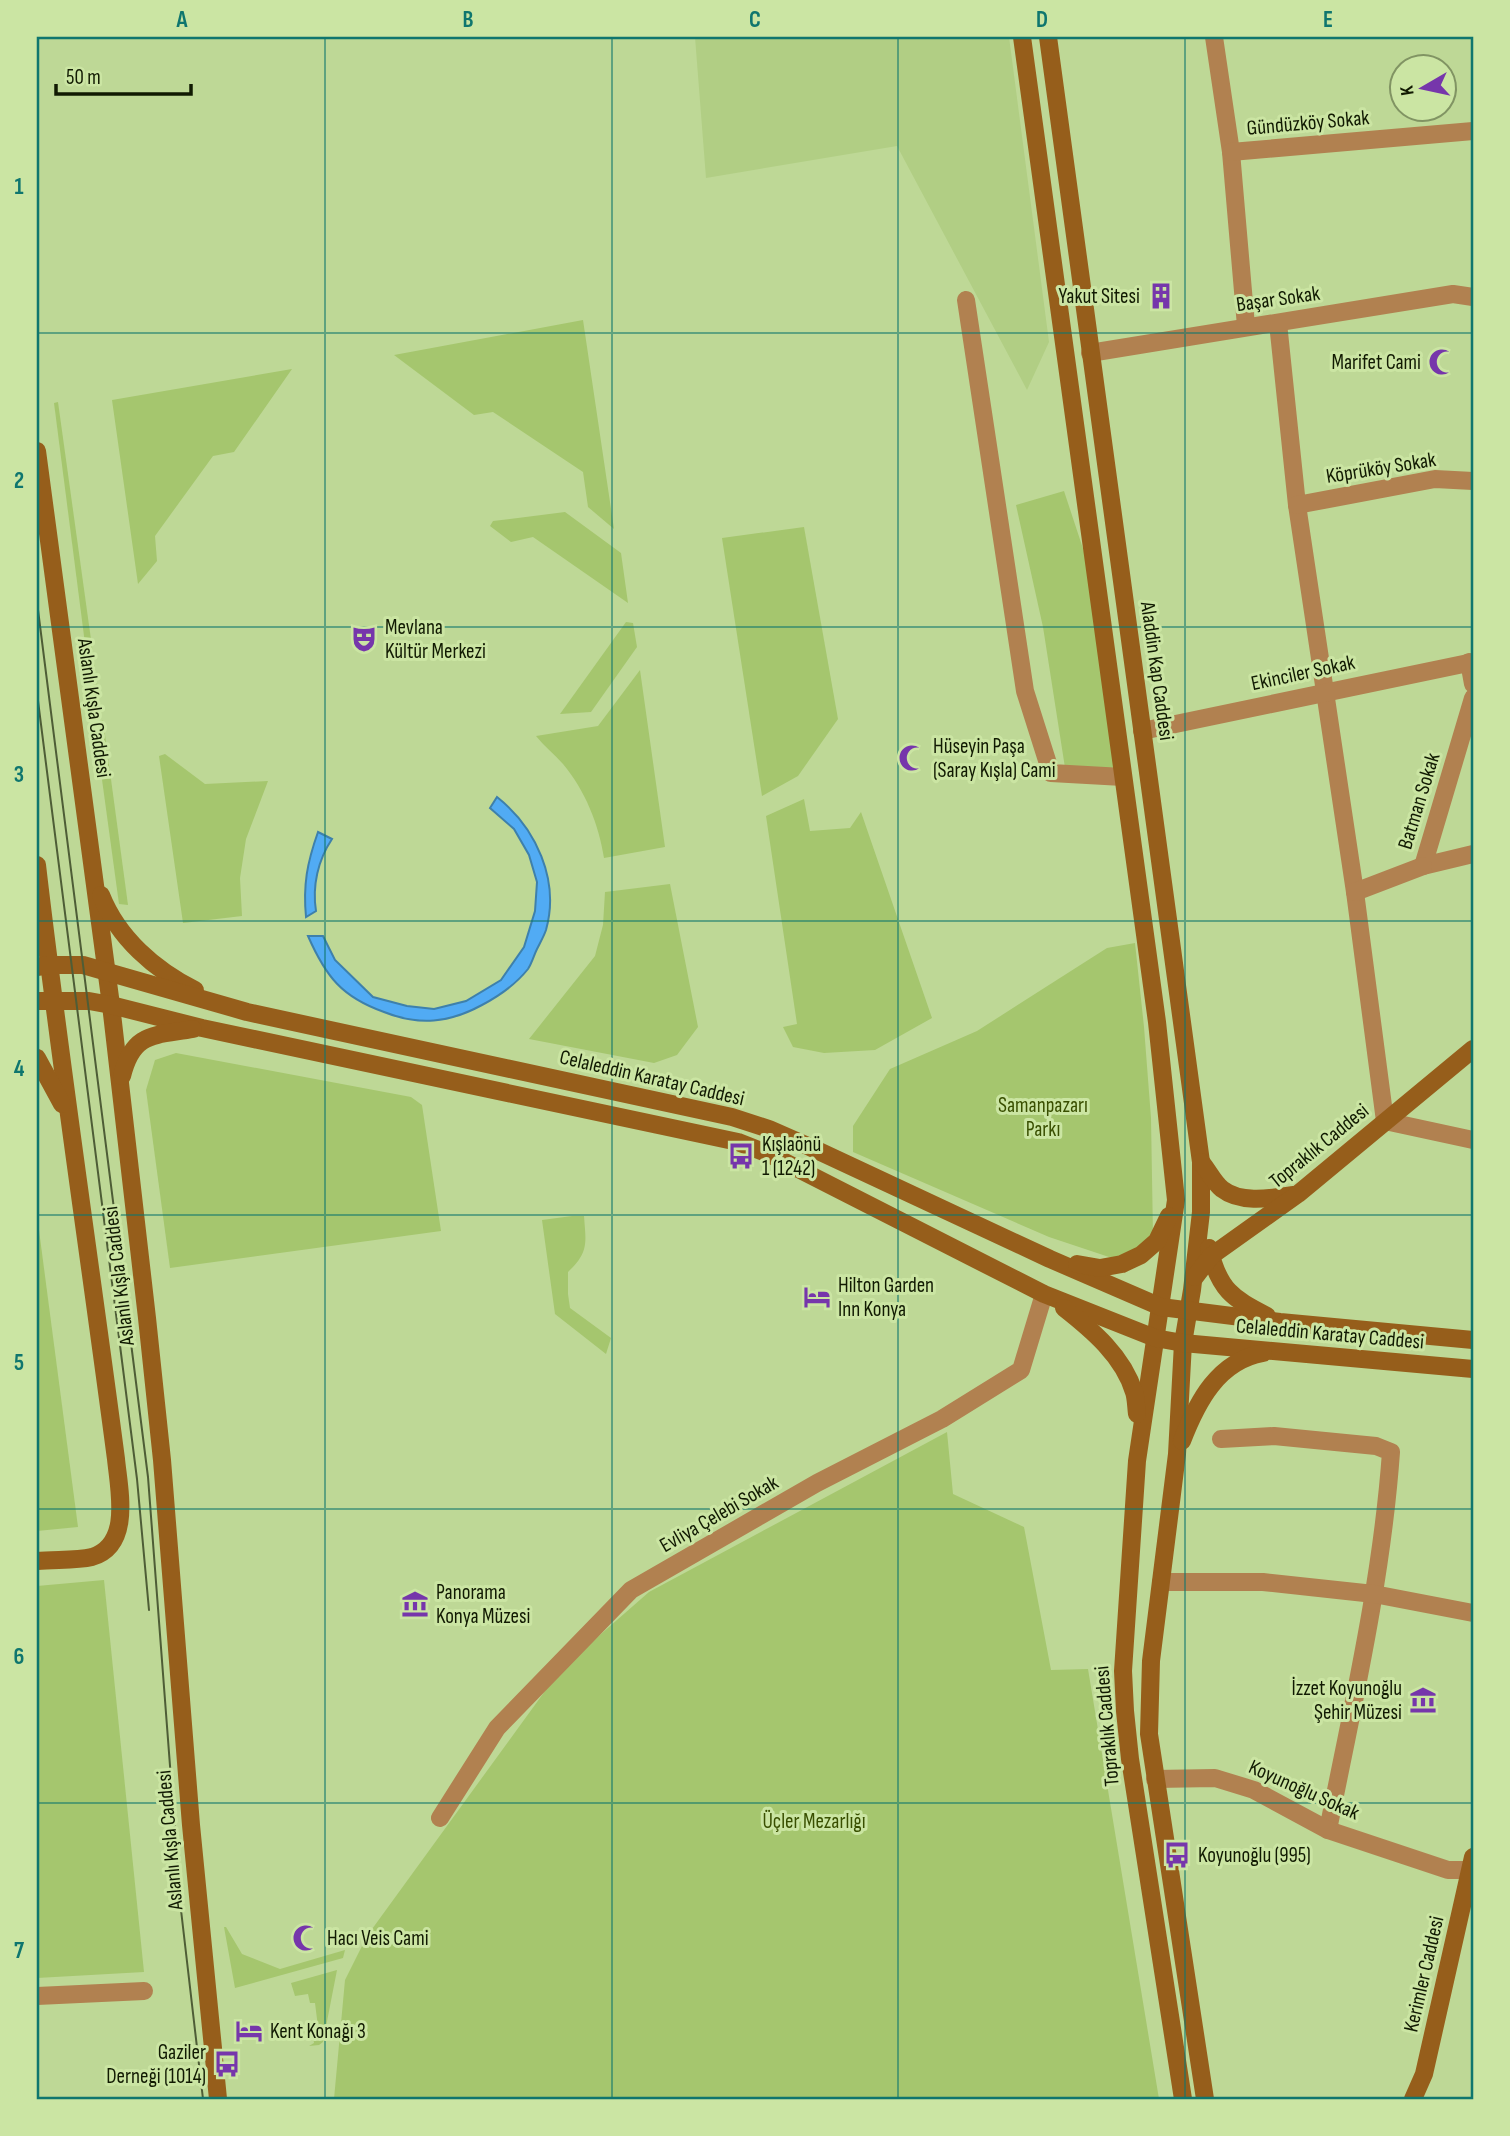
<svg xmlns="http://www.w3.org/2000/svg" width="1510" height="2136" viewBox="0 0 1510 2136" font-family="'Sofia Sans Condensed',sans-serif">
<rect width="100%" height="100%" fill="#bed896"/>
<polygon fill="#b1ce84" points="695,37 1009,37 1049,342 1027,390 897,146 706,178"/>
<g fill="#a5c66e">
<polygon points="583,320 614,529 588,507 583,472 493,412 474,415 394,355"/>
<polygon points="292,369 234,452 213,456 155,536 157,561 138,584 112,400"/>
<polygon points="58,402 99,697 92,698 54,403"/>
<polygon points="1064,491 1093,579 1120,768 1066,774 1043,627 1016,505"/>
<polygon points="565,512 621,553 628,603 533,537 511,542 490,526 493,521"/>
<polygon points="804,527 838,719 798,776 762,796 722,538"/>
<polygon points="626,622 633,623 637,647 591,712 560,714"/>
<path d="M640 670 665 847 604 858C599 825 585 790 563 764 554 754 544 746 536 736L598 726Z"/>
<polygon points="103,720 128,905 119,904 94,721"/>
<polygon points="165,754 205,784 268,781 246,839 240,878 242,916 183,923 159,756"/>
<polygon points="804,799 810,831 850,828 861,812 932,1018 875,1050 824,1053 793,1047 783,1027 797,1024 766,816"/>
<polygon points="670,884 698,1027 677,1055 654,1063 529,1039 595,956 603,925 605,892"/>
<polygon points="1135,943 1144,1027 1151,1118 1153,1236 1140,1253 1118,1260 1049,1237 853,1152 853,1126 890,1069 977,1031 1107,948"/>
<polygon points="176,1053 411,1097 422,1105 441,1231 170,1268 146,1090 155,1060"/>
<polygon points="37,1215 78,1527 37,1531"/>
<path d="M572 1216H584C586 1243 589 1252 568 1272V1294L570 1308 611 1338 606 1354 555 1314 542 1220Z"/>
<polygon points="947,1432 953,1494 1024,1527 1051,1670 1088,1669 1159,2099 334,2099 345,1980 367,1936 561,1669 649,1592"/>
<polygon points="104,1580 144,1972 37,1978 37,1586"/>
<polygon points="224,1927 226,1927 242,1954 280,1969 345,1950 343,1958 235,1988"/>
<polygon points="337,1970 323,2042 319,2045 309,2046 314,2043 313,2037 319,2035 315,2003 310,2003 308,1994 295,1996 291,1983"/>
</g>
<g fill="#51abf4" stroke="#3e80ab" stroke-width="2">
<path d="M497 797C536 828 560 880 546 930 544 936 540 943 537 949 534 955 532 963 528 969 516 984 499 996 482 1005 449 1023 419 1026 384 1012 342 997 326 977 308 936H323L335 960 373 997 407 1006 434 1009 466 1001 501 980 524 947 535 911 537 882 529 855 514 829 490 808Z"/>
<path d="M318 832 332 839C318 860 312 886 316 911L306 917C303 885 307 863 318 832Z"/>
</g>
<g fill="none" stroke-linecap="round" stroke-linejoin="round">
<g stroke="#b18150" stroke-width="18">
<polyline points="1214,37 1231,152 1246,326"/>
<polyline points="1231,152 1473,131"/>
<polyline points="966,300 1025,691 1051,773 1123,777"/>
<polyline points="1278,323 1297,505 1355,892 1385,1121 1473,1140"/>
<polyline points="1090,353 1453,294 1473,297"/>
<polyline points="1297,505 1435,479 1473,481"/>
<polyline points="1469,662 1473,684"/>
<polyline points="1473,698 1423,866 1473,854"/>
<polyline points="1142,731 1473,662"/>
<polyline points="1355,892 1423,866"/>
<path d="M1221 1439 1274 1436 1376 1446 1391 1452C1382 1579 1353 1704 1328 1830"/>
<polyline points="1161,1582 1263,1582 1374,1594 1473,1613"/>
<polyline points="1155,1779 1215,1778 1254,1790 1328,1830 1448,1870 1473,1870"/>
<polyline points="440,1818 497,1728 631,1590 817,1483 942,1419 1021,1370 1044,1294"/>
<polyline points="37,1996 144,1991"/>
</g>
<g stroke="#965e1b" stroke-width="18">
<polyline points="1022,37 1157,1022 1176,1200 1137,1461 1123,1671 1125,1711 1130,1759 1183,2099"/>
<polyline points="1048,37 1201,1162 1201,1212 1192,1290 1183,1343 1177,1454 1151,1661 1149,1734 1205,2099"/>
<polyline points="37,451 111,1005 147,1318 162,1460 191,1825 218,2099"/>
<path d="M37 865C60 1063 90 1261 116 1459 119 1490 132 1545 92 1557 75 1561 54 1559 37 1561"/>
<path d="M101 895C118 938 155 970 195 990"/>
<polyline points="37,967 49,965 83,965 247,1012 732,1117 769,1129 810,1147 1050,1259 1161,1307 1280,1322 1473,1340"/>
<polyline points="37,1001 89,1001 111,1005 202,1028 738,1142 769,1154 1044,1294 1155,1338 1183,1343 1473,1369"/>
<polyline points="37,1058 62,1104"/>
<path d="M122 1076C133 1032 153 1036 193 1029"/>
<path d="M1201 1162C1208 1170 1214 1183 1222 1189 1241 1204 1272 1198 1294 1195"/>
<path d="M1209 1248C1219 1290 1232 1298 1267 1316"/>
<polyline points="1077,1264 1100,1268 1122,1264 1141,1255 1157,1241 1169,1216"/>
<polyline points="1195,1277 1211,1256 1298,1194 1473,1049"/>
<path d="M1064 1308C1092 1330 1123 1356 1134 1392 1136 1398 1136 1406 1137 1414"/>
<path d="M1182 1441C1197 1402 1218 1361 1263 1353"/>
<polyline points="1413,2099 1424,2074 1473,1857"/>
</g>
<g stroke="#4e5d36" stroke-width="2">
<polyline points="37,602 148,1477 181,1910 203,2099"/>
<polyline points="37,693 137,1479 149,1610"/>
</g>
</g>
<path fill="none" stroke="#0f766e" stroke-width="2" stroke-opacity="0.55" d="M325 37V2099M612 37V2099M898 37V2099M1185 37V2099M37 333H1473M37 627H1473M37 921H1473M37 1215H1473M37 1509H1473M37 1803H1473"/>
<defs>
<g id="building-bare" transform="scale(2.1)"><path d="M-4-6H4V6H1V3H-1V6H-4ZM-2.5-4.3h1.7v1.8h-1.7ZM.8-4.3h1.7v1.8H.8ZM-2.5-1h1.7V.8h-1.7ZM.8-1h1.7V.8H.8Z" fill="#7636ab" stroke="#cbe5a3" stroke-width="2.5" paint-order="stroke"/></g>
<g id="mosque-bare" transform="scale(2.1)"><path d="M3.5-4.9A6 6 0 1 0 3.5 4.9A5 5 0 1 1 3.5-4.9Z" fill="#7636ab" stroke="#cbe5a3" stroke-width="2.5" paint-order="stroke"/></g>
<g id="theatre-bare" transform="scale(2.1)"><path d="M-5-5.5Q0-4 5-5.5V0Q5 5 0 6Q-5 5-5 0ZM-3.3-2.5H-1v1.5H-3.3ZM1-2.5H3.3v1.5H1ZM-2.8 1Q0 5.5 2.8 1Z" fill="#7636ab" stroke="#cbe5a3" stroke-width="2.5" paint-order="stroke"/></g>
<g id="bus-bare" transform="scale(2.1)"><path d="M-5-6H5V4H4V6H2V4H-2V6H-4V4H-5ZM-3.5-4V0h7V-4ZM-3.5 1.2v1.5H-2V1.2ZM2 1.2v1.5H3.5V1.2Z" fill="#7636ab" stroke="#cbe5a3" stroke-width="2.5" paint-order="stroke"/></g>
<g id="hotel-bare" transform="scale(2.1)"><path d="M-6-4.5h1.5V1H6V5H4.5V3h-9V5H-6ZM-4 0a1.8 1.8 0 1 1 3.6 0ZM.5 0V-2.5h3Q6-2.5 6 0Z" fill="#7636ab" stroke="#cbe5a3" stroke-width="2.5" paint-order="stroke"/></g>
<g id="museum-bare" transform="scale(2.1)"><path d="M0-6L6-3V-2H-6V-3ZM-5-1h2V3h-2ZM-1-1h2V3h-2ZM3-1h2V3H3ZM-6 4H6V6H-6Z" fill="#7636ab" stroke="#cbe5a3" stroke-width="2.5" paint-order="stroke"/></g>
</defs>
<g fill-rule="evenodd">
<use href="#building-bare" x="1161" y="296"/>
<use href="#mosque-bare" x="1442" y="362"/>
<use href="#theatre-bare" x="364" y="639"/>
<use href="#mosque-bare" x="912" y="758"/>
<use href="#bus-bare" x="741" y="1156"/>
<use href="#hotel-bare" x="817" y="1297"/>
<use href="#museum-bare" x="415" y="1604"/>
<use href="#museum-bare" x="1423" y="1700"/>
<use href="#bus-bare" x="1177" y="1855"/>
<use href="#mosque-bare" x="306" y="1938"/>
<use href="#hotel-bare" x="249" y="2031"/>
<use href="#bus-bare" x="227" y="2064"/>
</g>
<g text-anchor="middle" dominant-baseline="central" stroke-width="6" stroke-linejoin="round" paint-order="stroke">
<g font-size="21" fill="#111a02" stroke="#cbe5a3">
<text transform="translate(1308 123) rotate(-5)">Gündüzköy Sokak</text>
<text transform="translate(1278 299) rotate(-8)">Başar Sokak</text>
<text transform="translate(1381 468) rotate(-9)">Köprüköy Sokak</text>
<text transform="translate(1157 671) rotate(82)">Aladdin Kap Caddesi</text>
<text transform="translate(1303 673) rotate(-12)">Ekinciler Sokak</text>
<text transform="translate(94 708) rotate(82)">Aslanlı Kışla Caddesi</text>
<text transform="translate(1419 801) rotate(-73)">Batman Sokak</text>
<text transform="translate(652 1078) rotate(13)">Celaleddin Karatay Caddesi</text>
<text transform="translate(1319 1146) rotate(-39)">Topraklık Caddesi</text>
<text transform="translate(119 1276) rotate(-97)">Aslanlı Kışla Caddesi</text>
<text transform="translate(1330 1334) rotate(5)">Celaleddin Karatay Caddesi</text>
<text transform="translate(719 1514) rotate(-30)">Evliya Çelebi Sokak</text>
<text transform="translate(1107 1726) rotate(-95)">Topraklık Caddesi</text>
<text transform="translate(1304 1790) rotate(24)">Koyunoğlu Sokak</text>
<text transform="translate(170 1840) rotate(-95)">Aslanlı Kışla Caddesi</text>
<text transform="translate(1424 1974) rotate(-77)">Kerimler Caddesi</text>
</g>
<g font-size="21" fill="#111a02" stroke="#cbe5a3" text-anchor="start">
<text x="1140" y="296" text-anchor="end">Yakut Sitesi</text>
<text x="1421" y="362" text-anchor="end">Marifet Cami</text>
<text x="385" y="627">Mevlana<tspan x="385" dy="24">Kültür Merkezi</tspan></text>
<text x="933" y="746">Hüseyin Paşa<tspan x="933" dy="24">(Saray Kışla) Cami</tspan></text>
<text x="762" y="1144">Kışlaönü<tspan x="762" dy="24">1 (1242)</tspan></text>
<text x="838" y="1285">Hilton Garden<tspan x="838" dy="24">Inn Konya</tspan></text>
<text x="436" y="1592">Panorama<tspan x="436" dy="24">Konya Müzesi</tspan></text>
<text x="1402" y="1688" text-anchor="end">İzzet Koyunoğlu<tspan x="1402" dy="24">Şehir Müzesi</tspan></text>
<text x="1198" y="1855">Koyunoğlu (995)</text>
<text x="327" y="1938">Hacı Veis Cami</text>
<text x="270" y="2031">Kent Konağı 3</text>
<text x="206" y="2052" text-anchor="end">Gaziler<tspan x="206" dy="24">Derneği (1014)</tspan></text>
</g>
<g font-size="21" fill="#394f00" stroke="#cbe5a3">
<text x="1043" y="1105">Samanpazarı<tspan x="1043" dy="24">Parkı</tspan></text>
<text x="814" y="1821">Üçler Mezarlığı</text>
</g>
</g>
<rect width="1510" height="2136" fill="none" stroke="#cbe5a3" stroke-width="77"/>
<g transform="translate(1423 88) rotate(261)"><circle r="33" fill="#cbe5a3" stroke="#819463" stroke-width="2"/>
<path d="M0-5L12 26L0 18L-12 26Z" fill="#7636ab"/>
<text y="-10" font-size="19" font-weight="bold" text-anchor="middle" fill="#111a02">K</text>
</g>
<path d="M56 84v10h135v-10" fill="none" stroke="#111a02" stroke-width="3.5"/>
<text x="66" y="84" font-size="21" fill="#111a02" stroke="#cbe5a3" stroke-width="5" paint-order="stroke">50 m</text>
<rect x="38" y="38" width="1434" height="2060" fill="none" stroke="#0f766e" stroke-width="2.5"/>
<g font-size="23" text-anchor="middle" font-weight="bold" fill="#0f766e">
<text x="182" y="27">A</text>
<text x="468" y="27">B</text>
<text x="755" y="27">C</text>
<text x="1042" y="27">D</text>
<text x="1328" y="27">E</text>
<text x="19" y="194">1</text>
<text x="19" y="488">2</text>
<text x="19" y="782">3</text>
<text x="19" y="1076">4</text>
<text x="19" y="1370">5</text>
<text x="19" y="1664">6</text>
<text x="19" y="1958">7</text>
</g>
</svg>
